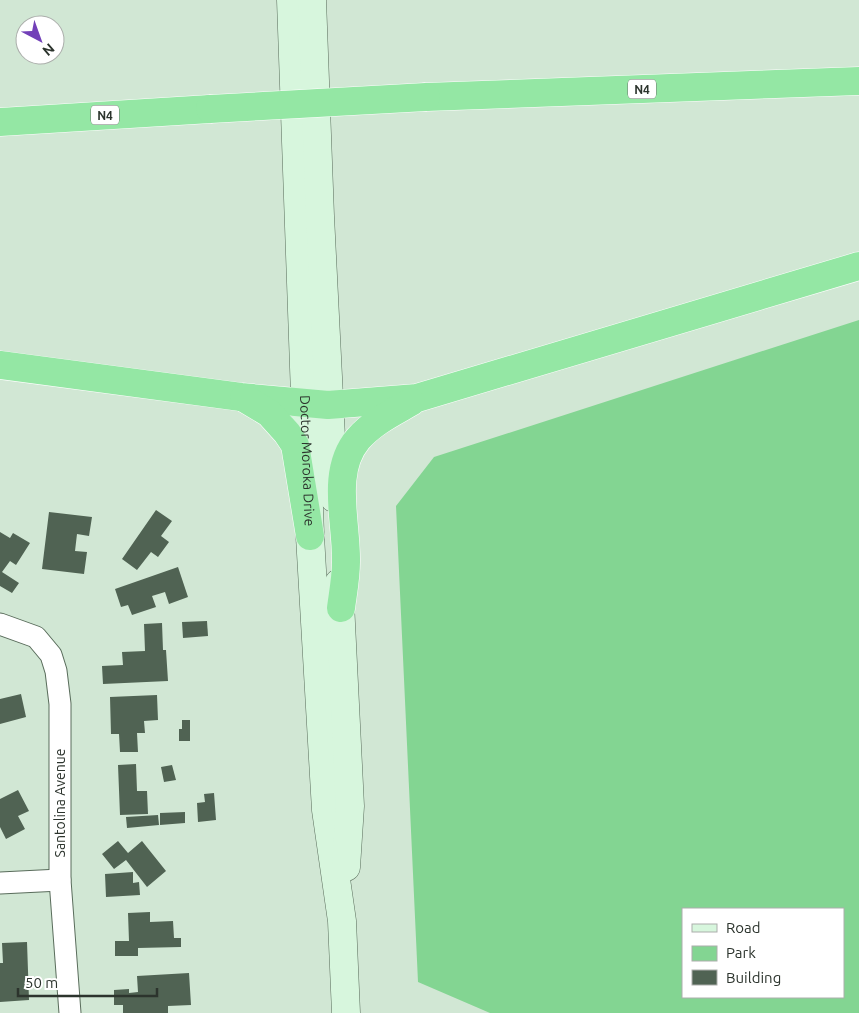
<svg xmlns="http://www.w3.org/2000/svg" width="859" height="1013" viewBox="0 0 859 1013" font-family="Ubuntu,sans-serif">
<rect width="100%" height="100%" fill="#d1e7d4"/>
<path fill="#83d592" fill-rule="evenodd" d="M859 320V1013H490L418 982 396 506 434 457ZM683 909H843V997H683Z"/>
<g fill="#506353">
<polygon points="156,510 172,521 161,536 169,542 158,557 151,552 137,570 122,559"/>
<polygon points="49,512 92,517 89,536 77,534 75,551 87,552 84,574 42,569"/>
<polygon points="0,532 10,538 13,533 30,543 16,565 10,561 2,572 19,583 12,593 0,586"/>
<polygon points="178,567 188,597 169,604 165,592 152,596 156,607 132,615 128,605 121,607 115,589"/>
<polygon points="207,621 208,636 183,638 182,622"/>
<polygon points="162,623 163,650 166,650 168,681 103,684 102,666 123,665 122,652 145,651 144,624"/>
<polygon points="21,694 26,717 0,724 0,699"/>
<polygon points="157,695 158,720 144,721 145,733 137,733 138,752 120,752 119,734 111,734 110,697"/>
<polygon points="182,720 190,720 190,741 179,741 179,729 182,729"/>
<polygon points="136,764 137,791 147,791 148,814 120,815 118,765"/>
<polygon points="172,765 176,780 164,782 161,767"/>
<polygon points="18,790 29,811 18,816 25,829 6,839 0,827 0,799"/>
<polygon points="214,793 216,820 198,822 197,803 205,802 204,794"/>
<polygon points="185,812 185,823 160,825 160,813"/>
<polygon points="158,815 159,825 127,828 126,817"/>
<polygon points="118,841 128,853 142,841 166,871 147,887 126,860 114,869 102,854"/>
<polygon points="133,872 133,883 139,882 140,895 106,897 105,874"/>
<polygon points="150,912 150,922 173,921 174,938 181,938 181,947 138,948 138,956 115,956 115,941 129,941 128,913"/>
<polygon points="27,942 29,1000 0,1002 0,963 3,963 2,943"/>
<polygon points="189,973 191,1005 168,1006 168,1013 123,1013 123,1005 114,1005 114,990 129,989 129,993 138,992 137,976"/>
</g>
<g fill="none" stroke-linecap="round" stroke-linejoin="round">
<g stroke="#596c5b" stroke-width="23">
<g id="minor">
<polyline points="0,624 36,637 51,655 56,671 60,704 60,880 70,1013"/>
<polyline points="0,883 60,880"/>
</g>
</g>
<g stroke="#596c5b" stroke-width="29">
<g id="secondary">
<path id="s1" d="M291 0 310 536 326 810 342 921 346 1013"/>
<polyline points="312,0 320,216 334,498"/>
<polyline points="339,583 350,806 346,867"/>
</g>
</g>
<g stroke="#fff" stroke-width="29">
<g id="trunk">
<polyline points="426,97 859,81"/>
<polyline points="0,122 210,109"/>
<polyline points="0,365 241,397 328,405 417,398 859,266"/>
<polyline points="244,398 269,413 287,433 295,445 310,536"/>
<path d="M341 608C343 593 346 577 346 562 347 523 330 472 358 439 373 422 392 413 411 402"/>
</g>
</g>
<use href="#minor" stroke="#fff" stroke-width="21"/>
<use href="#secondary" stroke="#d7f6dd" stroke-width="28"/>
<use href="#trunk" stroke="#94e7a4" stroke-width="28"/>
<g stroke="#fff" stroke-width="29" stroke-linecap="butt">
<polyline id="trunk-bridge" points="210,109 426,97"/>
</g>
<use href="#trunk-bridge" stroke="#94e7a4" stroke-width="28"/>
</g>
<g text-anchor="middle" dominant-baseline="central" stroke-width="5" stroke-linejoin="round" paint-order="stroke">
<g fill="#fff" stroke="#6b716c" stroke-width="1">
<rect x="628" y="79.5" width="28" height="19" rx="4"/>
<rect x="91" y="105.5" width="28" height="19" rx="4"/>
</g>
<g font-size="12" font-weight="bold" fill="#2c342d">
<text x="642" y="89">N4</text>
<text x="105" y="115">N4</text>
</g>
<g font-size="14" fill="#2c342d" stroke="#fff">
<text stroke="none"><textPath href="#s1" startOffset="461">Doctor Moroka Drive</textPath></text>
<text transform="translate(60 803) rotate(-90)">Santolina Avenue</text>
</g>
</g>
<rect x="682" y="908" width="162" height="90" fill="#ffffff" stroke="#abaeab"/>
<rect x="692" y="924" width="25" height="8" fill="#d7f6dd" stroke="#abaeab"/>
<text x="726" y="933" font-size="15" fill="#2c342d">Road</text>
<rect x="692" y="946" width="25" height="15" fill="#83d592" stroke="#abaeab"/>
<text x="726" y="958" font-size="15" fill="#2c342d">Park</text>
<rect x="692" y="970" width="25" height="15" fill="#506353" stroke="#abaeab"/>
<text x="726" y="983" font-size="15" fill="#2c342d">Building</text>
<g transform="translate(40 40) rotate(139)"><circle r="24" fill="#ffffff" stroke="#abaeab"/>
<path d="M0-4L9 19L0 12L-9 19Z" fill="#7240b8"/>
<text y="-8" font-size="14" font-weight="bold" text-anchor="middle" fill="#2c342d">N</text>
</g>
<path d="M18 988v8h139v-8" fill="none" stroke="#2c342d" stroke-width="2.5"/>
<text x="25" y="988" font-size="15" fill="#2c342d" stroke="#ffffff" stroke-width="4" paint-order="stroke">50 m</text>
</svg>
